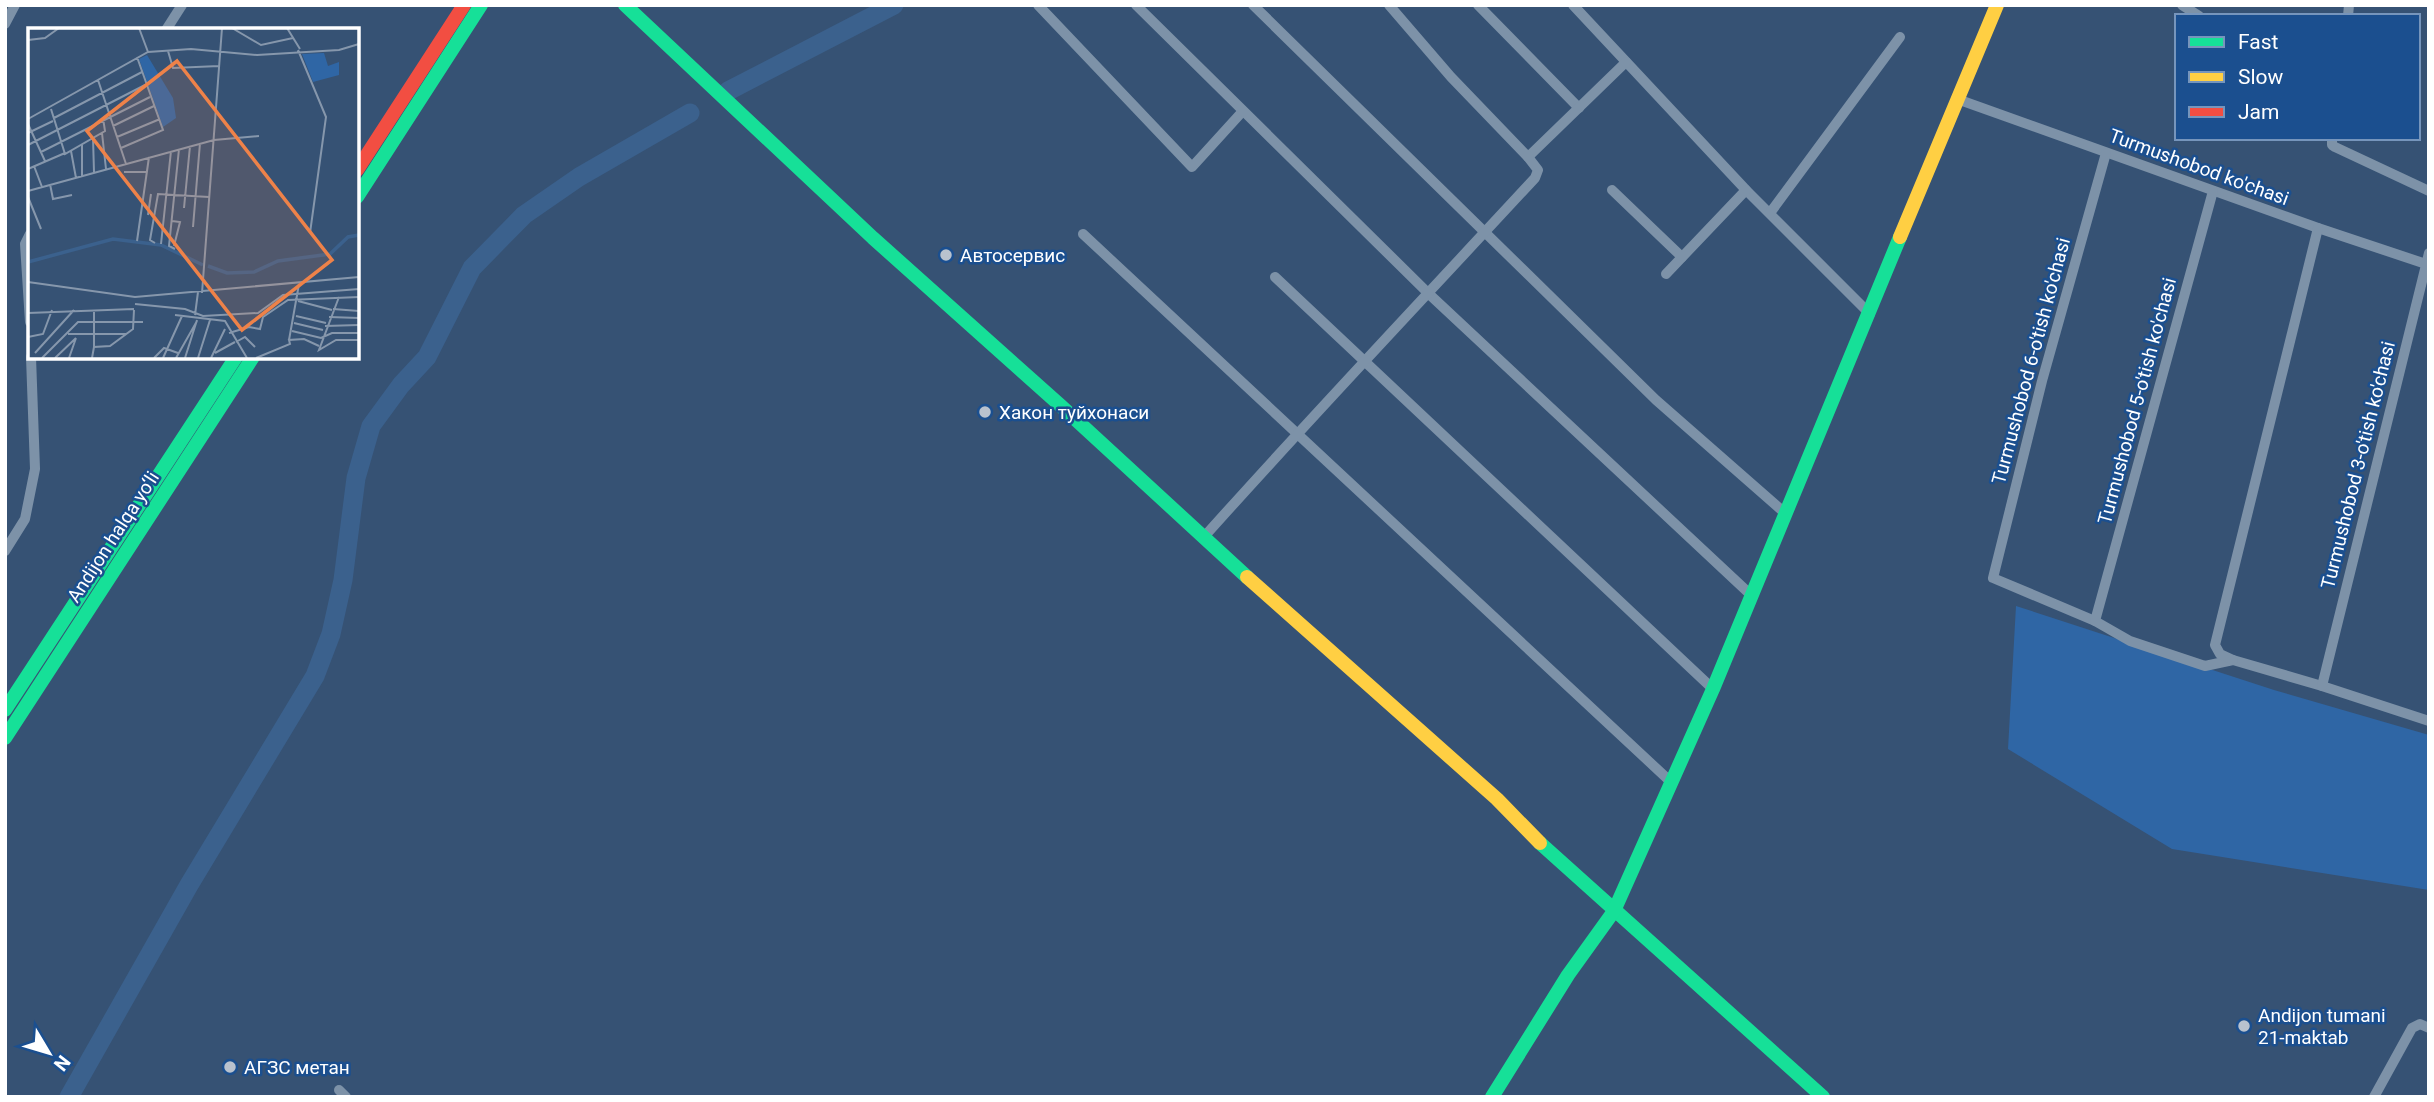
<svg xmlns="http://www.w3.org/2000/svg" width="2434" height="1102" viewBox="0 0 2434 1102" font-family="Roboto,sans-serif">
<rect width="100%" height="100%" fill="#365274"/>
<polygon fill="#2f66a5" points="2016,606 2274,690 2429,735 2429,890 2172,849 2008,749"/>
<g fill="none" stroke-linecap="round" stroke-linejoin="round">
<g stroke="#3b618d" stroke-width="19">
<polyline points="728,91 894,5"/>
<polyline points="69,1097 189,885 315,676 331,634 343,580 356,478 371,426 401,385 427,357 472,268 524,215 579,177 690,113"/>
</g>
<g stroke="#7d92a8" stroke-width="10">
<polyline points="1038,5 1192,167 1242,112"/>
<polyline points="1136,5 1429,294 1751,595"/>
<polyline points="1253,5 1656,400 1786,514"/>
<polyline points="1478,5 1579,108"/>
<polyline points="1573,5 1746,190 1870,314"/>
<polyline points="2182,5 2199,16"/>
<polyline points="2348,16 2349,5"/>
<polyline points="5,24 15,5"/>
<polyline points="166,30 182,5"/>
<polyline points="1957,99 2318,228 2429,265"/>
<polyline points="2332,138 2332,145 2335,147 2429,191"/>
<polyline points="2106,153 2042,381 1993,578 2095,621 2130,641 2205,666 2233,660 2322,686 2429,721"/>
<polyline points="1528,157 1626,62"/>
<polyline points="1612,190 1682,257"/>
<polyline points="1770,213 1900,37"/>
<polyline points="30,234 25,244 30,322"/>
<polyline points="1083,234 1672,783"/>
<polyline points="1666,274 1746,190"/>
<polyline points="1275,277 1713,689"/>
<path d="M1203 538C1312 416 1424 298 1535 178L1538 170 1528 157 1451 77 1389 5"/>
<polyline points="5,551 25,519 35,469 31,357"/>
<polyline points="2095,621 2213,191"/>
<polyline points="2233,660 2220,654 2215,645 2318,228"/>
<polyline points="2322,686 2429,253"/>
<polyline points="339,1090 346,1097"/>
<polyline points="2374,1097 2412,1028 2420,1024 2429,1028"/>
</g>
<g stroke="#16e098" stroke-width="14">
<polyline points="625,5 873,238 1061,406 1247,577"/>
<polyline points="357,197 481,5"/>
<polyline points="5,710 236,357"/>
<polyline points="5,738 253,357"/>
<polyline points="1540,843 1823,1097"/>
<polyline points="1492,1097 1568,975 1614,911 1713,689 1900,237"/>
</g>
<g stroke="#ffcf43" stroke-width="14">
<polyline points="1900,237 1997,5"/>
<polyline points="1247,577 1497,799 1540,843"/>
</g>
<polyline stroke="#f24e42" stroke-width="14" points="357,170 464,5"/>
</g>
<g fill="#b9c2ce" stroke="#1b4f8f" stroke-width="2.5">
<circle cx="946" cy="255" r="7"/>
<circle cx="985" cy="412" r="7"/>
<circle cx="2244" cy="1026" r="7"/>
<circle cx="230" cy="1067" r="7"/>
</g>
<g text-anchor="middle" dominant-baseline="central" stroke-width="5" stroke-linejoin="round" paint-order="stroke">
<g font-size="19" fill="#fff" stroke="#1b4f8f">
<text transform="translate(2199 167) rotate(20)">Turmushobod ko'chasi</text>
<text transform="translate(2031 361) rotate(-75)">Turmushobod 6-o'tish ko'chasi</text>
<text transform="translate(2137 401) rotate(-75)">Turmushobod 5-o'tish ko'chasi</text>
<text transform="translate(2358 465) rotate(-76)">Turmushobod 3-o'tish ko'chasi</text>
<text transform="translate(113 537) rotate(-57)">Andijon halqa yo‘li</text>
</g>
<g font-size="19" fill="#fff" stroke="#1b4f8f" text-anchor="start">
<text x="960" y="255">Автосервис</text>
<text x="999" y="412">Хакон туйхонаси</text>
<text x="2258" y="1015">Andijon tumani<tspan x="2258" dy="22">21-maktab</tspan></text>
<text x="244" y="1067">АГЗС метан</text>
</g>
</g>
<g transform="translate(28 28)">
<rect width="331" height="331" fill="#365274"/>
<path d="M296 25 300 38 311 34V47L285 54 274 26ZM119 27 145 70 148 90 135 99 111 31Z" fill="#2f66a5"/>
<path fill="none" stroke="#3b618d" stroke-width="3.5" d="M0 234 85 211 133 217 175 237M180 238 199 245 226 244 250 233 302 226 320 209 331 207"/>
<path fill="none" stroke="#8697ac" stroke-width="2" d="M111 0 120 24M204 0 233 17 265 10M259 0 272 21M0 12 17 10 31 0M270 22 298 89 282 205M140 23 145 40 191 38M70 52 98 136M23 81 37 126 77 103 75 90M26 90 114 44M0 91 120 24 163 21 229 27 311 22 331 16M0 96 17 133M85 98 126 78M0 105 25 93M74 105 78 141M89 109 132 91M65 110 66 144M0 117 119 56M93 120 135 102 109 29M43 123 48 150M13 124 122 69M6 138 14 159M0 141 37 125M96 144H119M54 148V117M22 156 25 171 44 167M0 163 186 112 231 108M0 169 13 201M156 180 162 118M120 187 123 166M144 193 152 194 146 218M165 199 172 115M109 213 121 129M127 215 122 212 130 166 181 169M133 216 143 123M147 221 141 218 151 121M0 254 107 269 331 249M174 265 194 0M311 269 291 322 308 312H331M270 273 304 282M107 276 157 281 175 288 230 285 255 267 331 261M305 281 331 283M0 285 106 281M147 287 197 293 219 330M167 287 170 264M268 288 298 295M301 289 331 290M266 295 295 302M297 298 331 297M264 303 293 310 304 305H331M201 305 221 299 232 301 235 289 260 272 331 269M40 306H98M0 309 15 306 24 282M261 312 271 256M208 314 217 309 227 319M66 319V282M7 325 46 282M187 325 207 314M14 330 50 294H115M27 330 48 310M41 330 48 310M64 330 66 319 82 318 105 301 106 282M126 330 136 320 150 325M135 330 154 288M148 330 169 293M157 330 169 292M170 330 182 292M183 330 197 301M228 330 262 316 261 312 276 311 291 318"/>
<path fill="#ee8249" fill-opacity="0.15" stroke="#ee8249" stroke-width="3.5" d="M149 33 304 232 214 302 59 103Z"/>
<rect width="331" height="331" fill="none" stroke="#fff" stroke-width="3.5"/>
</g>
<rect width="2434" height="1102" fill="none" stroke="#ffffff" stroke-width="14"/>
<rect x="2175" y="14" width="245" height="126" fill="#1b4f8f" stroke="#7695bc" stroke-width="2"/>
<rect x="2189" y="37" width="35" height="10" fill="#16e098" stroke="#7695bc" stroke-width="2"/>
<text x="2238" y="49" font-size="21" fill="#ffffff">Fast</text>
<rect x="2189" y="72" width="35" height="10" fill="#ffcf43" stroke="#7695bc" stroke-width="2"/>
<text x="2238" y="84" font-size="21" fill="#ffffff">Slow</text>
<rect x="2189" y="107" width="35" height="10" fill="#f24e42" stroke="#7695bc" stroke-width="2"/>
<text x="2238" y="119" font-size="21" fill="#ffffff">Jam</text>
<g transform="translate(49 1053) rotate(128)" stroke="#1b4f8f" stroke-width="5" paint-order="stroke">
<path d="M0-5L12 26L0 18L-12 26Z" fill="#ffffff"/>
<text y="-10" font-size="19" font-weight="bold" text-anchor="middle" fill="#ffffff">N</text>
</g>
</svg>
